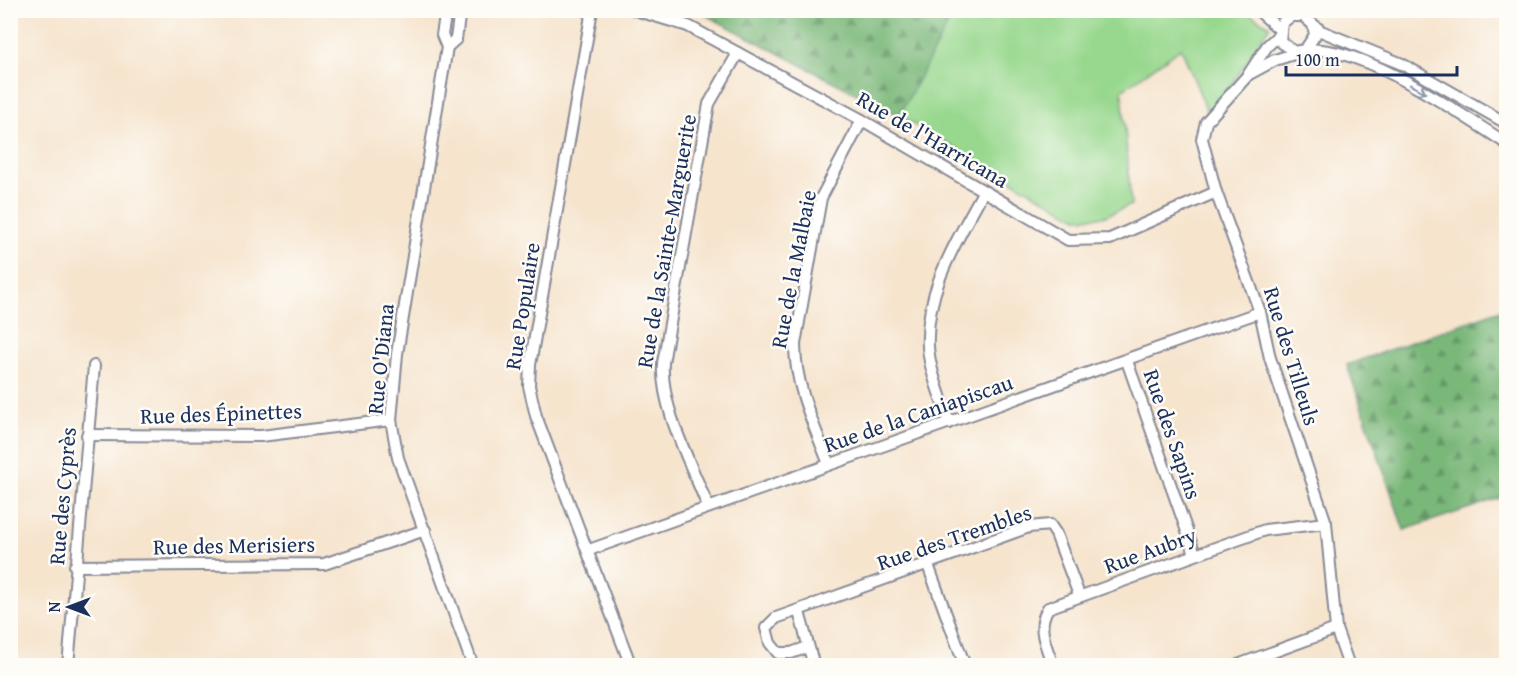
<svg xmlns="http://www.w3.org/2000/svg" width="1517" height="676" viewBox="0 0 1517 676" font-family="'Gentium Book Plus',serif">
<defs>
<pattern id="forest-firs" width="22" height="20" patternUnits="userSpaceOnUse" patternTransform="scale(1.5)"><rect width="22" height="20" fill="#7ab879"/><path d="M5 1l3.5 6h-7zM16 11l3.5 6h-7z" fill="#639666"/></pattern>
</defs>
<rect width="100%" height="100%" fill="#fdfcf7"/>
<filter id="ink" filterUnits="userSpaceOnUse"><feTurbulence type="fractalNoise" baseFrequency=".0167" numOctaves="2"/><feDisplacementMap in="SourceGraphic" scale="12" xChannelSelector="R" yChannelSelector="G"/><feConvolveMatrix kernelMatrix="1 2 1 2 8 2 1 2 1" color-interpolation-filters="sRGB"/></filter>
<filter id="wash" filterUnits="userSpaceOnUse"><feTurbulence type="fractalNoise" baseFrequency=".008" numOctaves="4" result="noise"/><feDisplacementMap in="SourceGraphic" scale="24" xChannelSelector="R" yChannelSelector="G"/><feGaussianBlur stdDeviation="1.35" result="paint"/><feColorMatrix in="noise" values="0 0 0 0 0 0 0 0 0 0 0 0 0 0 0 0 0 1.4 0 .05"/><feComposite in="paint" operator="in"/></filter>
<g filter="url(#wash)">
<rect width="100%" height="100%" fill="#f6e4cd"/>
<g fill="url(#forest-firs)" stroke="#4a746c" stroke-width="1.5">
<polygon points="698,11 955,11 899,116"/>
<polygon points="1506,308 1506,496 1404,530 1347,365"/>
</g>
<polygon fill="#98d88e" stroke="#5a8476" stroke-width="1.5" points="1243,10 1270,26 1210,118 1181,48 1122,90 1131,205 1103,217 1077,218 899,116 955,11"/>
</g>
<g filter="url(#ink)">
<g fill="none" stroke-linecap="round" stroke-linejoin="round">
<g stroke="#888a96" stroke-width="14">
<g id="street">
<polyline points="446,10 442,35 447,47 397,354 391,420 398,458 473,666"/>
<polyline points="592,10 530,365 529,386 536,416 631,666"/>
<polyline points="635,10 688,26 862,120 1068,240 1110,239 1216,192"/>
<polyline points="1258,10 1279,29"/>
<polyline points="1313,24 1315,35 1305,50 1294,52 1280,41 1282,23 1291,16 1303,16 1321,31 1402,64 1506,123"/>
<polyline points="1279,35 1267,46 1248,75 1206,122 1202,139 1216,192 1260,312 1270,358 1326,523 1336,629 1349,666"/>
<polyline points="447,47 456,39 460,10"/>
<path d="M1306 50C1360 43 1460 114 1506 143"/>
<polyline points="1251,73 1275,60 1297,53"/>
<polyline points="1127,361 1195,554"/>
<path d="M949 423C942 399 930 373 928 347 925 289 957 241 983 192"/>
<polyline points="87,435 261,436 391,420"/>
<path d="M829 464C814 425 795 387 795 344L821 198 862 120"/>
<path d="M708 507C692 465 660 408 663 363L709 104 738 53"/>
<polyline points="589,550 1260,312"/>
<polyline points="928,565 965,666"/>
<polyline points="75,566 324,564 425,530"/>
<polyline points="799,612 814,666"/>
<polyline points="808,647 791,653 778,653 770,643 766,628 776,618 1029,527 1050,525 1056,534 1079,595"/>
<polyline points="68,666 94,366"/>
<path d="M1053 666C1046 645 1036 628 1048 608L1265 530 1326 523"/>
<polyline points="1235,666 1336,629"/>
</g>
</g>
<use href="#street" stroke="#fff" stroke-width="10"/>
</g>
<defs><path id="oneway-shaft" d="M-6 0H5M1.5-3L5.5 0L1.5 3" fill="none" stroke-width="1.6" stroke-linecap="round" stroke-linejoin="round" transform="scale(1.5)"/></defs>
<use stroke="#8d97ae" href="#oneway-shaft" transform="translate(1418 89) rotate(28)"/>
</g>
<g text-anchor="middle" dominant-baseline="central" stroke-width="5" stroke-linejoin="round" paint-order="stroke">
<g font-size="22" fill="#1b2f5e" stroke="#fdfcf7">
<text transform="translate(933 139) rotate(30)">Rue de l'Harricana</text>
<text transform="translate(666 241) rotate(-80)">Rue de la Sainte-Marguerite</text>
<text transform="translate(793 269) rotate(-79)">Rue de la Malbaie</text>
<text transform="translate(522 306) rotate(-81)">Rue Populaire</text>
<text transform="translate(1292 356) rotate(73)">Rue des Tilleuls</text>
<text transform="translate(380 359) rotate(-84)">Rue O'Diana</text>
<text transform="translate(221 413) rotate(-2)">Rue des Épinettes</text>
<text transform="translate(918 413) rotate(-19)">Rue de la Caniapiscau</text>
<text transform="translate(1173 434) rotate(71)">Rue des Sapins</text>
<text transform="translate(62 496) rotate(-85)">Rue des Cyprès</text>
<text transform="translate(954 537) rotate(-19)">Rue des Trembles</text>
<text transform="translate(234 545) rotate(-1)">Rue des Merisiers</text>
<text transform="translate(1150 550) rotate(-20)">Rue Aubry</text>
</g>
</g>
<rect width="1517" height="676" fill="none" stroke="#fdfcf7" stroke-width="36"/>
<g transform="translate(69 607) rotate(270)" stroke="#fdfcf7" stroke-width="4.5" paint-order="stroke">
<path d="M0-4.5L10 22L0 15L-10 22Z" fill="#1b2f5e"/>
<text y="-9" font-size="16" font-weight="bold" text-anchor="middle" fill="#1b2f5e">N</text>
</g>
<path d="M1286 66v9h171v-9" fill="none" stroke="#1b2f5e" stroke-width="3"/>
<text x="1295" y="66" font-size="18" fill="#1b2f5e" stroke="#fdfcf7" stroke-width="4.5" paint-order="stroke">100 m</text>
</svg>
